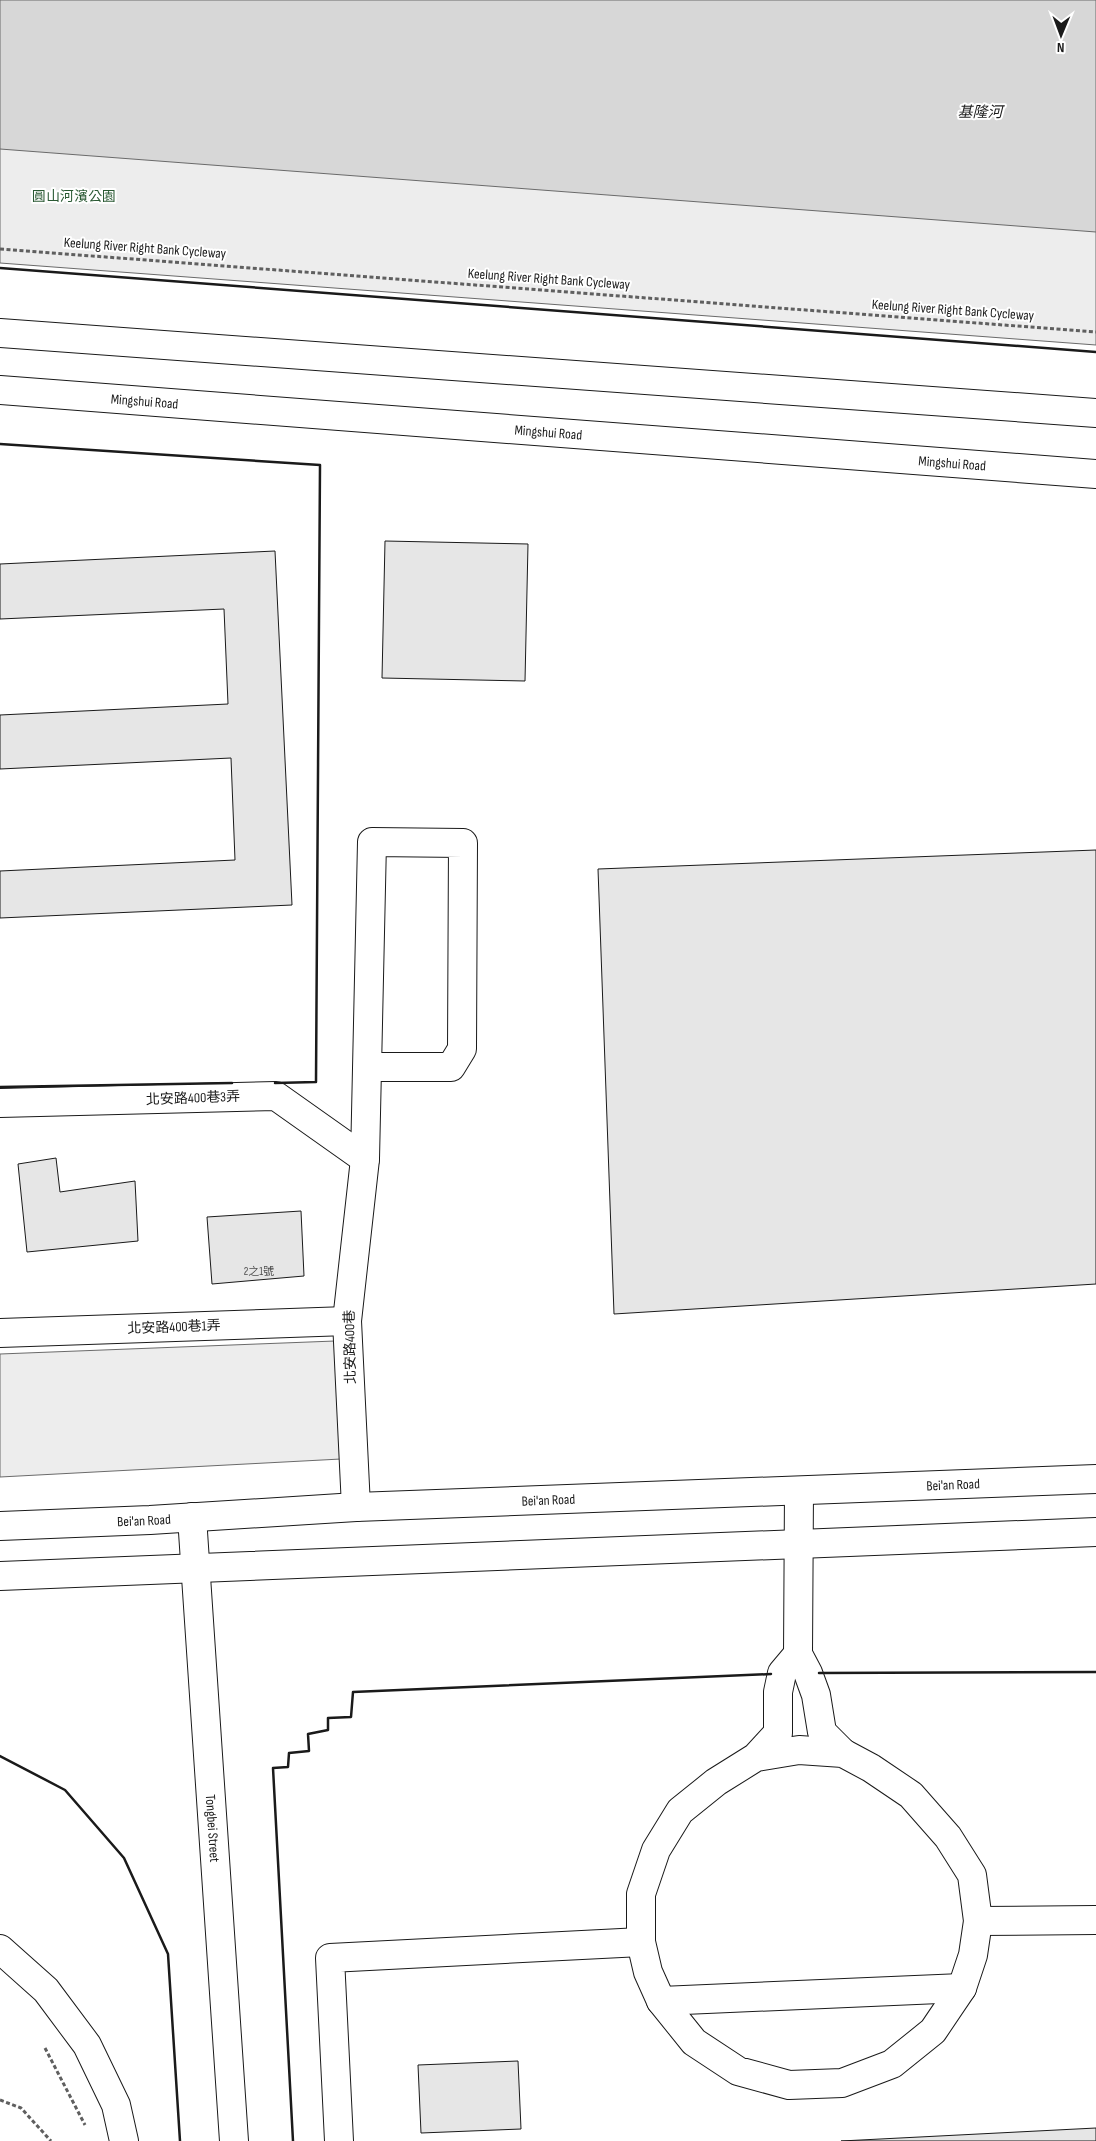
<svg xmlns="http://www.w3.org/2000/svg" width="1096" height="2141" viewBox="0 0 1096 2141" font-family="'Sofia Sans Condensed','Noto Sans TC',sans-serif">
<rect width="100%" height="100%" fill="#fff"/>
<g fill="#ededed" stroke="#6a6a6a">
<polygon points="0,118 1096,201 1096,345 0,263"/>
<polygon points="335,1341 341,1459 0,1477 0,1354"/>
</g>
<polygon fill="#d7d7d7" stroke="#6a6a6a" points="0,0 1096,0 1096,232 0,149"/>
<g fill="#e6e6e6" stroke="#1a1a1a">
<polygon points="385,541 528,544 525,681 382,678"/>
<polygon points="275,551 292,905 0,918 0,871 235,860 231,758 0,769 0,715 228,704 224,609 0,619 0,564"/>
<polygon points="1096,850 1096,1284 614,1314 598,869"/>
<polygon points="56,1158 60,1192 135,1181 138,1241 27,1252 18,1164"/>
<polygon points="301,1211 304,1276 212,1284 207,1217"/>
<polygon points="518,2061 521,2129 421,2133 418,2065"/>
<polygon points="1096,2128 1096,2141 841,2141"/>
</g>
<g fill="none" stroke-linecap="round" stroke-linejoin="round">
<g stroke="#1a1a1a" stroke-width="30">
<g id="minor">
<polyline points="0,1103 276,1096 365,1159"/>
<polyline points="0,1333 347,1321"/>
<polyline points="799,1491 798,1654 808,1673 816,1695 822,1732 843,1753"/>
<polyline points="356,1507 347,1321 365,1159 372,842 463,843 462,1049 451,1067 367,1067"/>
<path id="s1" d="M192 1517 234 2141"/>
<polyline points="756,1757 799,1750 843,1753 871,1768 911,1795 948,1837 972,1875 978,1921 973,1955 962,1988 933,2031 892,2064 842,2083 789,2085 738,2071 694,2042 661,2001 648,1972 641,1942 641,1894 656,1850 680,1811 716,1782 756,1757 778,1733 778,1692 782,1673 798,1654"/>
<polyline points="978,1921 1096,1920"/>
<polyline points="0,1949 46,1990 87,2045 116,2105 124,2141"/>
<polyline points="661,2001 962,1988"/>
<polyline points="339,2141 330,1958 641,1942"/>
</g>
</g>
<g stroke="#1a1a1a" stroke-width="30">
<g id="major">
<polyline points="0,333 1096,413"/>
<path id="s2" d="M0 390 1096 474"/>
<path id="s3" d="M0 1526 150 1520 356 1507 1096 1479"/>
<polyline points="0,1576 1096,1532"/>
</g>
</g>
<g stroke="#5f5f5f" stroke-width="3" stroke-dasharray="4 2.5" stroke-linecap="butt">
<polyline points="0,249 1096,332"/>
<polyline points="45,2048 85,2125"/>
<polyline points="0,2100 21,2108 51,2141"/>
</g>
<use href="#minor" stroke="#fff" stroke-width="28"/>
<use href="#major" stroke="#fff" stroke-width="28"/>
<g stroke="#1a1a1a" stroke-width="2.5">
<polyline points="0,268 1096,352"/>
<polyline points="0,444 320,465 316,1082 275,1083"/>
<polyline points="0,1087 232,1083"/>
<polyline points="819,1673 1096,1672"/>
<polyline points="0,1756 65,1790 124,1858 168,1954 180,2141"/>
<polyline points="293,2141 273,1768 288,1767 289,1753 309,1751 308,1734 328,1730 328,1718 351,1717 353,1692 771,1674"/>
</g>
</g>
<g text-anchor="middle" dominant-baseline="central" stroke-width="4" stroke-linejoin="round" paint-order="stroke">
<g font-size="11" fill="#4d4d4d">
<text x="259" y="1271">2之1號</text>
</g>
<g font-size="14" fill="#2b5a34" stroke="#fff">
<text x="74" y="196">圓山河濱公園</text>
</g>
<g font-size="14" fill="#1a1a1a" stroke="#fff">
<text transform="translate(145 248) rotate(4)">Keelung River Right Bank Cycleway</text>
<text transform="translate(549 279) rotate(4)">Keelung River Right Bank Cycleway</text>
<text transform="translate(953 310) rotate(4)">Keelung River Right Bank Cycleway</text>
<text stroke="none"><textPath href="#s2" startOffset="145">Mingshui Road</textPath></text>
<text stroke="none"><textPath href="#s2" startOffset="550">Mingshui Road</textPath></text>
<text stroke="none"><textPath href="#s2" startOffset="955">Mingshui Road</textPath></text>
<text transform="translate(193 1098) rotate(-2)">北安路400巷3弄</text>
<text transform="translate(174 1327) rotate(-2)">北安路400巷1弄</text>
<text transform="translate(350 1347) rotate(-91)">北安路400巷</text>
<text stroke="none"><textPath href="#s3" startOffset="954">Bei'an Road</textPath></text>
<text stroke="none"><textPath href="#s3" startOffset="549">Bei'an Road</textPath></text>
<text stroke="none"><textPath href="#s3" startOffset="144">Bei'an Road</textPath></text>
<text stroke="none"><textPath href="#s1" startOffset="312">Tongbei Street</textPath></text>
</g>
<g font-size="15" font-style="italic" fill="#1a1a1a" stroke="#fff">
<text x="980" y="112">基隆河</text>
</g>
</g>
<g transform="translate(1061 35) rotate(181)" stroke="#ffffff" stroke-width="4" paint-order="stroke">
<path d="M0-4L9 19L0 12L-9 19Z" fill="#1a1a1a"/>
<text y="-8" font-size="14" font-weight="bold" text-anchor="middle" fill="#1a1a1a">N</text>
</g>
</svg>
